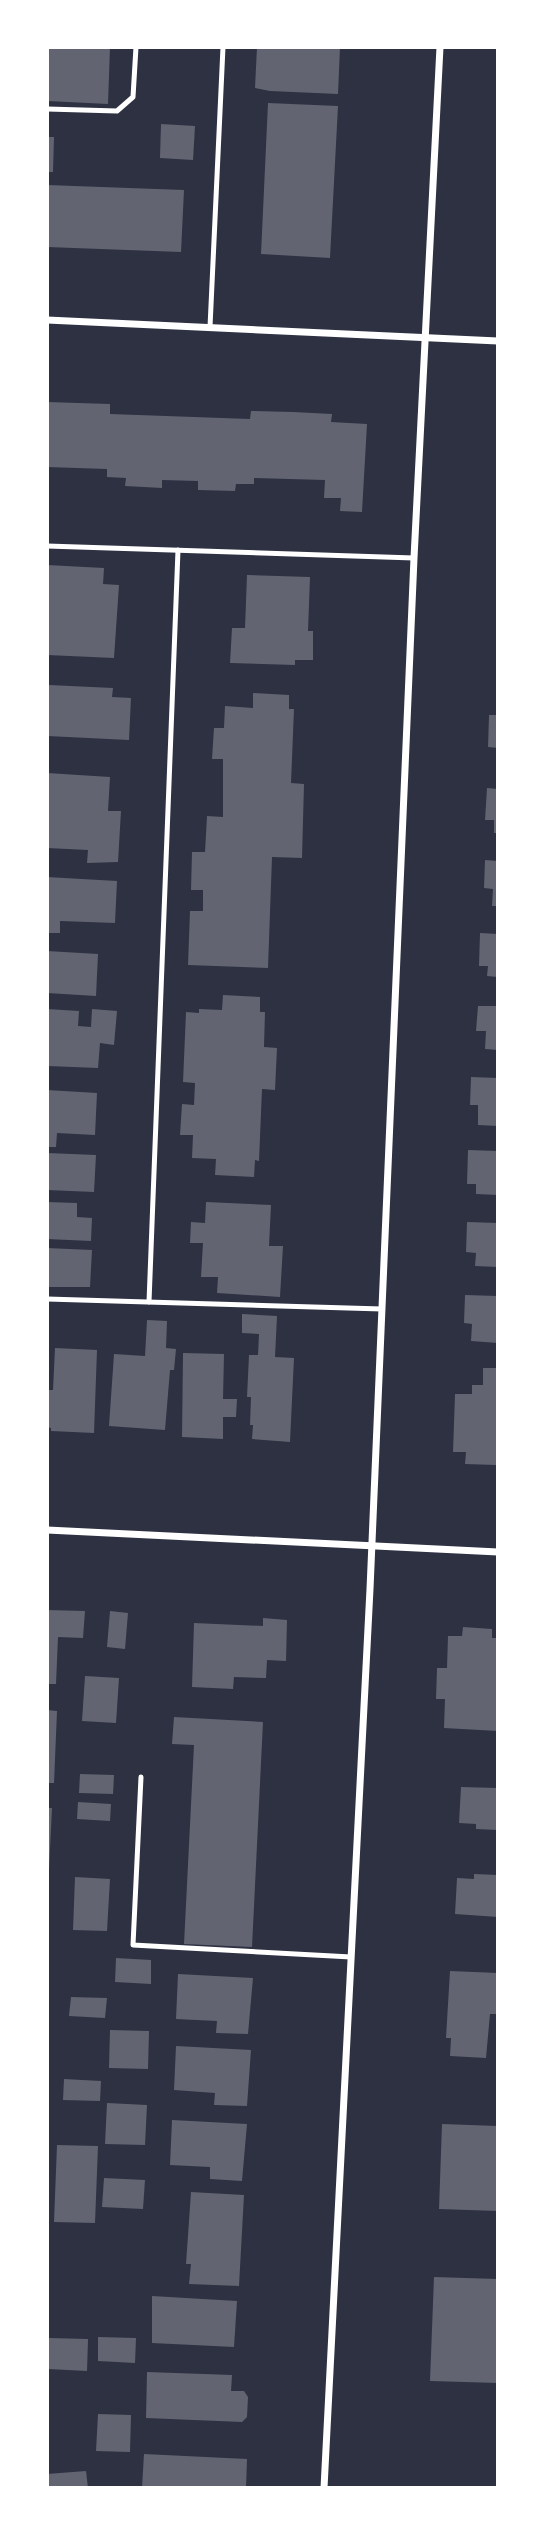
<svg xmlns="http://www.w3.org/2000/svg" width="545" height="2535" viewBox="0 0 545 2535" font-family="'Exo 2',sans-serif">
<rect width="100%" height="100%" fill="#2d3142"/>
<g fill="#626471">
<polygon points="47,47 110,47 108,104 47,101"/>
<polygon points="257,47 340,47 338,94 270,91 255,88"/>
<polygon points="268,103 338,106 330,258 261,254"/>
<polygon points="161,124 195,126 193,160 160,158"/>
<polygon points="47,137 54,137 53,172 47,172"/>
<polygon points="47,185 184,190 181,252 47,247"/>
<polygon points="47,402 110,404 110,414 250,419 251,411 293,412 332,414 331,422 367,424 362,512 340,511 341,498 324,498 325,480 254,478 254,484 236,484 235,491 198,490 198,481 162,480 162,488 125,486 126,478 107,477 107,469 47,467"/>
<polygon points="47,565 104,568 103,584 119,585 114,658 47,655"/>
<polygon points="247,575 310,577 308,631 313,631 313,660 295,660 295,665 230,663 232,628 245,628"/>
<polygon points="49,685 113,688 112,697 131,698 129,740 47,736"/>
<polygon points="253,693 289,695 289,709 294,709 291,783 304,784 302,858 272,857 268,968 188,965 190,911 203,911 203,890 191,890 192,852 205,852 207,816 223,817 223,759 212,759 214,728 224,728 225,706 253,708"/>
<polygon points="489,715 498,715 498,748 488,747"/>
<polygon points="47,773 110,777 108,811 121,811 118,862 87,863 88,850 47,848"/>
<polygon points="487,788 498,789 498,833 494,833 494,820 485,820"/>
<polygon points="485,860 498,861 498,906 492,906 493,889 484,888"/>
<polygon points="47,877 117,881 115,923 60,921 60,933 47,933"/>
<polygon points="480,933 498,934 498,977 487,976 488,966 479,966"/>
<polygon points="47,951 98,954 96,996 47,993"/>
<polygon points="223,995 260,997 260,1012 265,1012 264,1047 277,1048 275,1090 262,1089 259,1161 255,1160 254,1177 215,1175 216,1159 192,1158 193,1135 180,1135 182,1104 194,1105 195,1083 183,1082 186,1012 199,1013 199,1009 222,1010"/>
<polygon points="478,1006 498,1006 498,1050 485,1049 486,1031 476,1031"/>
<polygon points="47,1009 79,1011 78,1026 91,1027 92,1009 117,1011 114,1045 100,1043 98,1068 47,1066"/>
<polygon points="471,1077 498,1078 498,1126 478,1125 478,1105 470,1105"/>
<polygon points="47,1090 97,1093 95,1135 57,1133 56,1147 47,1147"/>
<polygon points="468,1150 498,1151 498,1195 476,1194 476,1184 467,1184"/>
<polygon points="47,1153 96,1155 94,1192 47,1190"/>
<polygon points="47,1202 77,1203 77,1217 92,1218 91,1241 47,1239"/>
<polygon points="206,1202 271,1205 269,1246 283,1246 280,1297 217,1293 218,1277 201,1277 203,1243 190,1243 191,1222 205,1223"/>
<polygon points="467,1222 498,1223 498,1267 475,1266 476,1253 466,1252"/>
<polygon points="47,1248 92,1250 90,1287 47,1287"/>
<polygon points="465,1295 498,1296 498,1343 471,1341 472,1324 464,1323"/>
<polygon points="242,1314 277,1316 275,1357 294,1358 290,1442 252,1439 253,1425 250,1425 251,1397 247,1397 249,1355 258,1355 259,1334 242,1333"/>
<polygon points="147,1320 167,1321 166,1348 176,1349 174,1370 170,1370 165,1430 109,1426 114,1354 145,1356"/>
<polygon points="55,1348 97,1350 94,1433 51,1431 51,1428 47,1427 47,1390 53,1390"/>
<polygon points="183,1353 224,1354 223,1399 237,1399 236,1417 223,1417 223,1439 182,1437"/>
<polygon points="483,1368 498,1368 496,1465 465,1464 466,1452 453,1452 455,1394 472,1394 472,1385 483,1385"/>
<polygon points="47,1610 85,1611 83,1638 58,1637 56,1684 47,1684"/>
<polygon points="110,1611 128,1613 125,1649 107,1647"/>
<polygon points="263,1618 287,1620 286,1661 267,1660 266,1678 234,1677 233,1689 192,1687 194,1623 263,1626"/>
<polygon points="463,1627 492,1629 492,1638 498,1638 498,1731 444,1728 445,1699 436,1699 437,1668 447,1668 448,1636 462,1636"/>
<polygon points="85,1676 119,1678 116,1723 82,1721"/>
<polygon points="47,1710 57,1711 54,1783 47,1783"/>
<polygon points="174,1717 263,1722 252,1947 184,1944 194,1745 172,1744"/>
<polygon points="80,1774 114,1775 113,1794 79,1793"/>
<polygon points="461,1787 498,1788 498,1830 476,1829 476,1824 459,1823"/>
<polygon points="78,1802 111,1804 110,1821 77,1819"/>
<polygon points="47,1808 52,1808 49,1870 47,1870"/>
<polygon points="474,1874 498,1875 498,1917 455,1914 457,1878 474,1879"/>
<polygon points="75,1877 110,1879 107,1931 73,1930"/>
<polygon points="116,1958 151,1960 151,1984 115,1982"/>
<polygon points="450,1971 498,1973 498,2014 490,2014 486,2058 450,2056 451,2038 446,2038"/>
<polygon points="178,1974 253,1978 248,2034 216,2033 217,2021 176,2019"/>
<polygon points="71,1997 107,1998 105,2018 69,2016"/>
<polygon points="110,2030 149,2031 148,2069 109,2068"/>
<polygon points="176,2046 251,2050 247,2106 214,2105 215,2093 174,2090"/>
<polygon points="64,2079 101,2081 100,2101 63,2100"/>
<polygon points="107,2103 147,2105 145,2145 105,2144"/>
<polygon points="172,2120 247,2124 242,2181 210,2179 210,2167 170,2165"/>
<polygon points="442,2124 498,2126 498,2211 439,2209"/>
<polygon points="57,2145 98,2146 95,2223 54,2222"/>
<polygon points="104,2178 145,2180 143,2209 102,2207"/>
<polygon points="191,2192 244,2195 239,2286 189,2284 191,2264 186,2264"/>
<polygon points="434,2277 498,2279 498,2383 430,2381"/>
<polygon points="152,2296 237,2301 234,2347 152,2343"/>
<polygon points="98,2337 136,2338 135,2363 98,2361"/>
<polygon points="49,2338 88,2339 87,2371 48,2369"/>
<polygon points="147,2372 232,2375 231,2391 244,2391 248,2397 247,2417 242,2422 146,2418"/>
<polygon points="98,2414 131,2415 130,2452 96,2451"/>
<polygon points="144,2454 247,2459 246,2488 142,2488"/>
<polygon points="86,2471 88,2488 47,2488 47,2474"/>
</g>
<g fill="none" stroke-linecap="round" stroke-linejoin="round">
<g stroke="#fff" stroke-width="5">
<polyline points="47,109 117,111 133,97 136,47"/>
<polyline points="210,327 223,47"/>
<polyline points="47,546 414,558"/>
<polyline points="47,1299 382,1309"/>
<polyline points="149,1302 178,550"/>
<polyline points="141,1777 133,1945 351,1957"/>
</g>
<g stroke="#fff" stroke-width="7">
<polyline points="47,320 498,341"/>
<polyline points="47,1530 498,1552"/>
<polyline points="324,2488 370,1589 414,558 440,47"/>
</g>
</g>
<rect width="545" height="2535" fill="none" stroke="#ffffff" stroke-width="98"/>
</svg>
